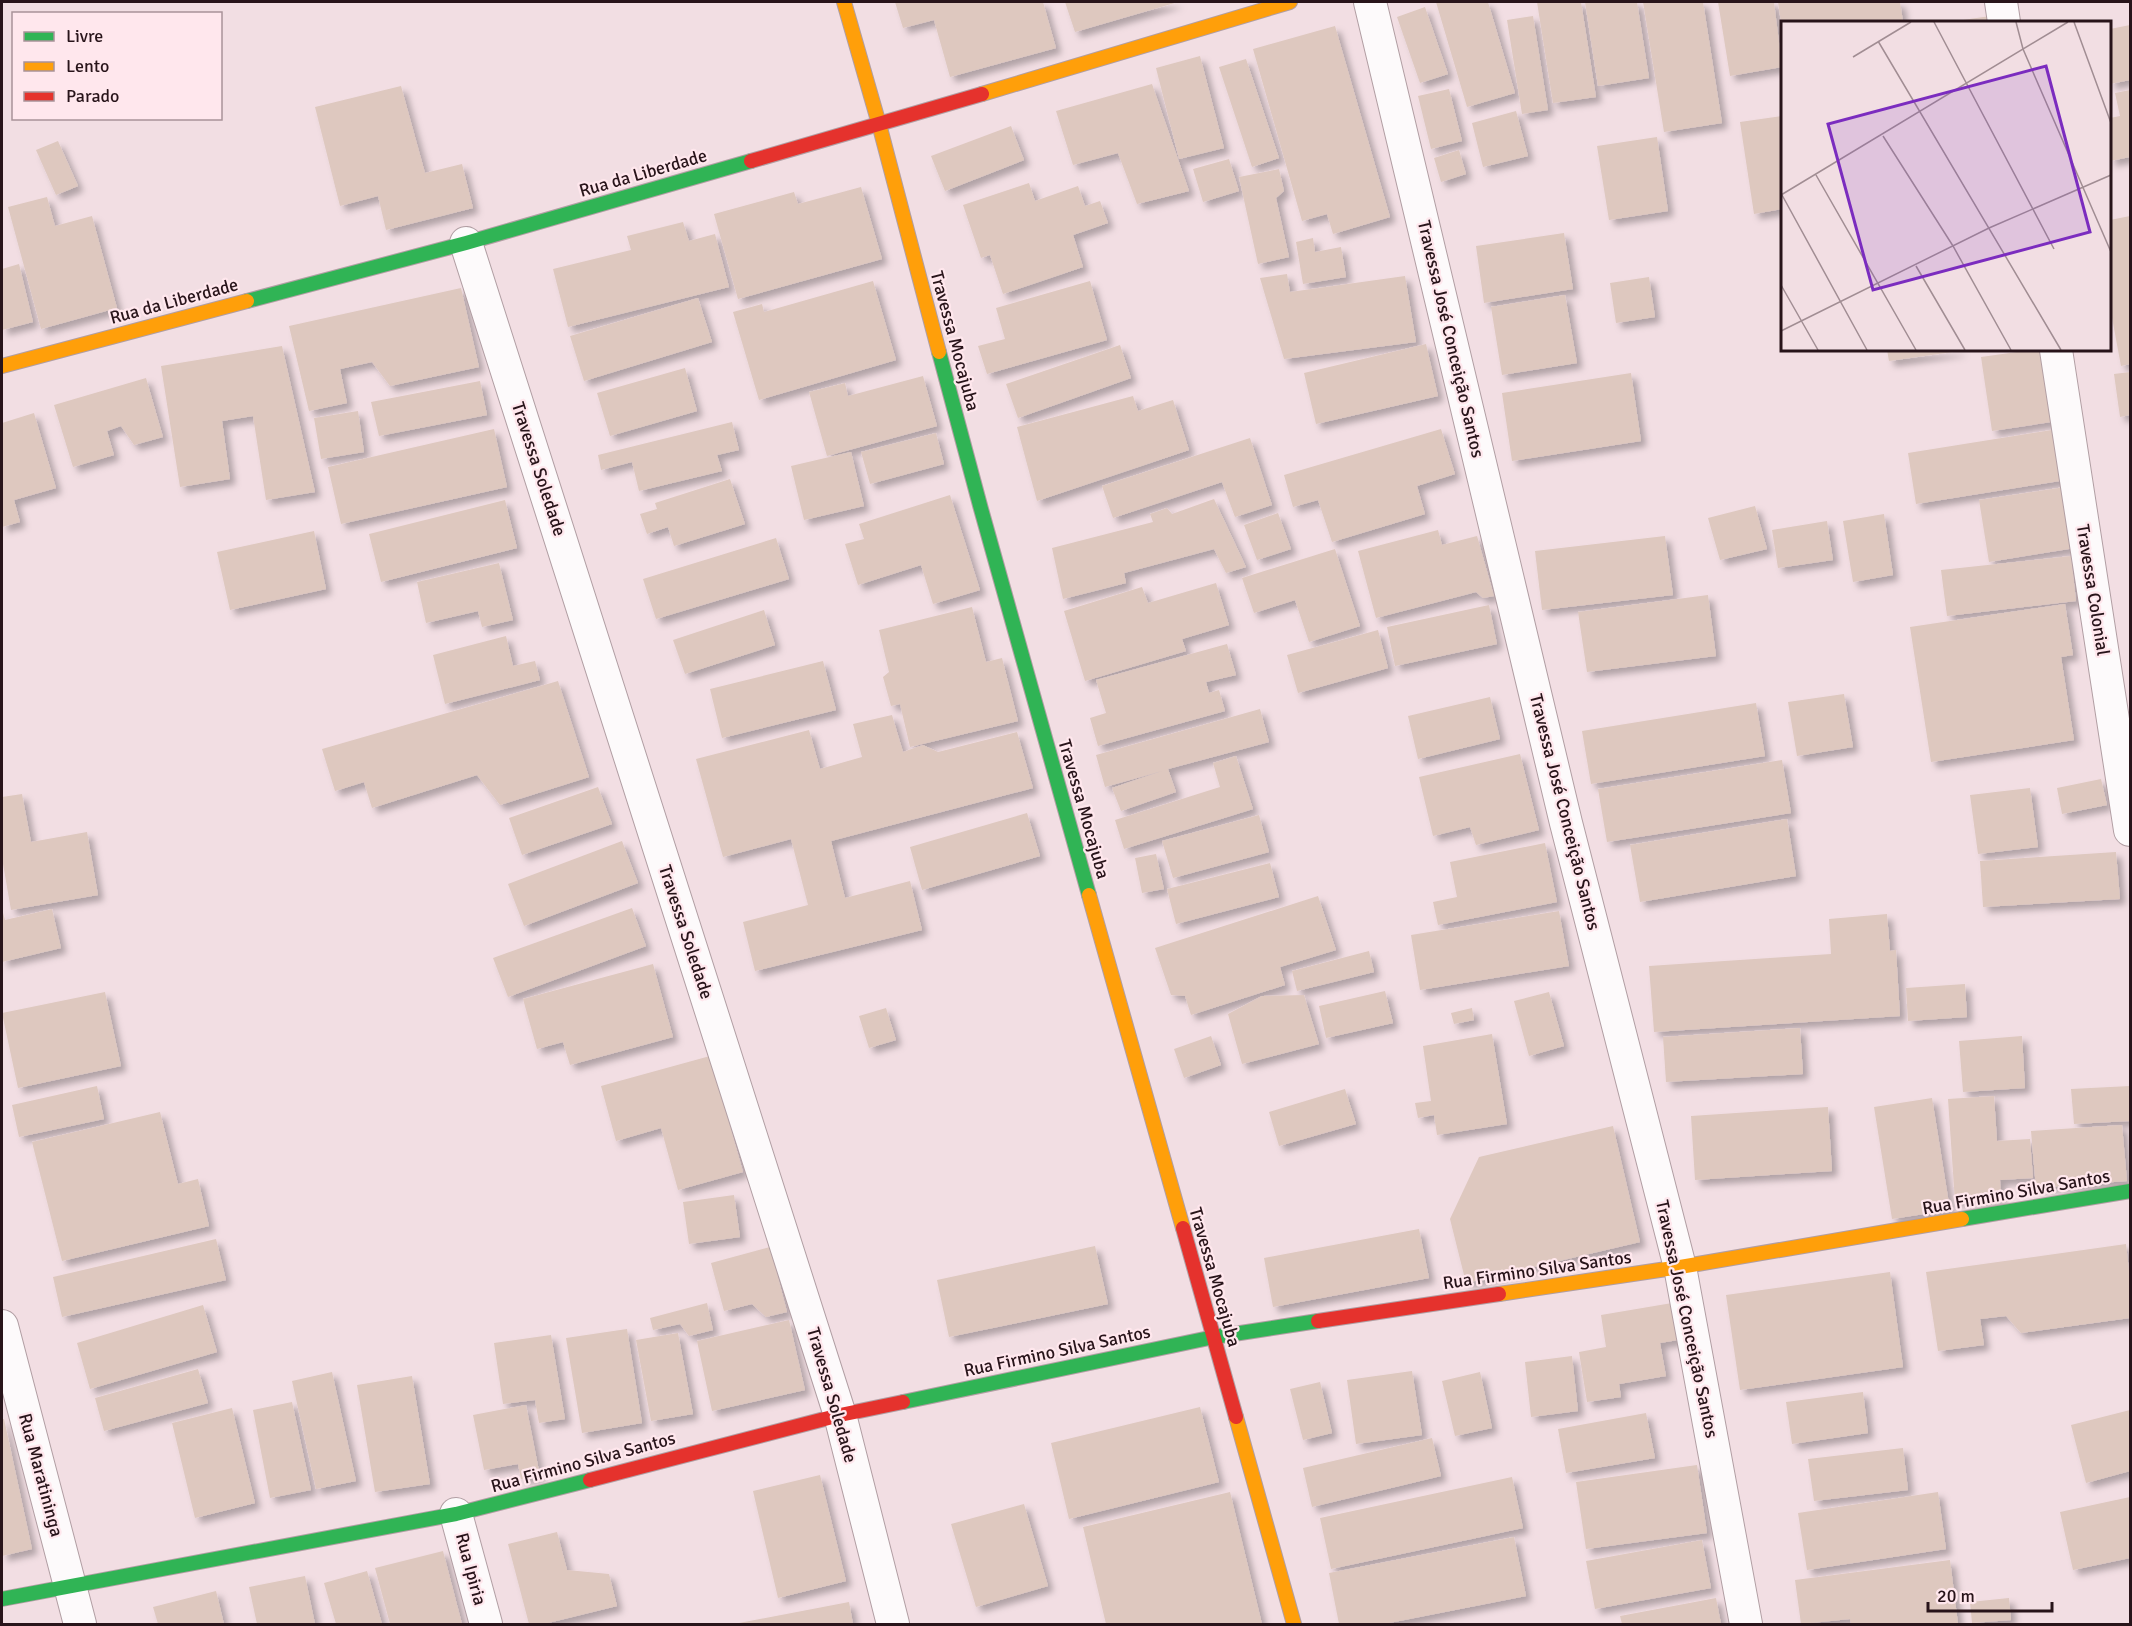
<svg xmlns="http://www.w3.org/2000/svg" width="2132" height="1626" viewBox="0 0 2132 1626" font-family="Signika,sans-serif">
<defs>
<filter id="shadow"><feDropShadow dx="5.5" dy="5.5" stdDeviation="3" flood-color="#0004"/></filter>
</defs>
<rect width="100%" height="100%" fill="#f2dee3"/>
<g fill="#dec8bf" filter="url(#shadow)">
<polygon points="895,2 1043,2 1056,48 950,77 934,20 903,28"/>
<polygon points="1065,2 1178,2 1075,32"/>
<polygon points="1436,2 1488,2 1515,93 1467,107"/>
<polygon points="1537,2 1581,2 1596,97 1553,103"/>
<polygon points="1585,2 1637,2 1649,78 1598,86"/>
<polygon points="1643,2 1703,2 1722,123 1664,132"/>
<polygon points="1718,2 1774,2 1782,67 1730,76"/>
<polygon points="1778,2 1900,2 1903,22 1781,22"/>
<polygon points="1425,7 1448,74 1420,83 1397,17"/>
<polygon points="1997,15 1999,22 1956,22 1956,21"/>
<polygon points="1533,16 1548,110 1522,114 1507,20"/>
<polygon points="2130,25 2130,80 2110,84 2110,29"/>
<polygon points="1335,26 1390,217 1333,234 1327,214 1302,221 1253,49"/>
<polygon points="1200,56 1224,148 1179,159 1156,68"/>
<polygon points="1246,59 1279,158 1252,167 1219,67"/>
<polygon points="1152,84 1189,191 1137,204 1118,153 1073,165 1056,111"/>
<polygon points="401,86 425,173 462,164 473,208 386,230 378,196 340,206 315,107"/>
<polygon points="1449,89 1462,141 1431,149 1418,96"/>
<polygon points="2130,90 2130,157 2110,161 2110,118 2120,116 2115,93"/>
<polygon points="1516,111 1528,156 1483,167 1472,123"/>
<polygon points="1782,116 1782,209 1754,214 1740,122"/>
<polygon points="1011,126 1024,160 945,191 931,156"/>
<polygon points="1657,137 1668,211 1609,220 1597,146"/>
<polygon points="58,141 78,186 56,195 36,150"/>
<polygon points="1459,150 1466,174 1441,182 1434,158"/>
<polygon points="1229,159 1239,191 1203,202 1193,169"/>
<polygon points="1279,169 1284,191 1276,198 1289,257 1258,264 1239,177"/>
<polygon points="1029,183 1035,201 1078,186 1085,206 1100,201 1108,223 1073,235 1083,267 1003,294 990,255 981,258 963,205"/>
<polygon points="861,187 882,259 738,299 714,214 794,192 798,204"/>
<polygon points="47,197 55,226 92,216 117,308 41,329 8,207"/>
<polygon points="2130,216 2130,364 2121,366 2110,307 2110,220"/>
<polygon points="683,222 689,241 715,234 729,287 568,327 553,269 631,250 627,236"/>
<polygon points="1564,233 1573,289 1484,303 1476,246"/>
<polygon points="1313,238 1315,252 1341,247 1346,277 1303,284 1296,242"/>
<polygon points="19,264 33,322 2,330 2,269"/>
<polygon points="1287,274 1290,292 1405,276 1416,342 1284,359 1260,278"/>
<polygon points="1649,277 1655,317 1616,323 1610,283"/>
<polygon points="873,281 896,360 759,400 733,312 762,304 764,312"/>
<polygon points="1090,281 1107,340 987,374 978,346 1005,339 996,308"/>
<polygon points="461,288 479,367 390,386 372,362 340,369 347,403 309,411 289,326"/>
<polygon points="1565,295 1577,363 1502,375 1491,307"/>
<polygon points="698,298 712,342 584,381 570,336"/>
<polygon points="1426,344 1438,396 1316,424 1304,373"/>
<polygon points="1120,345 1131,378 1018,418 1006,384"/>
<polygon points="282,346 315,492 266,500 253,416 222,421 230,479 180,487 161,366"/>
<polygon points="1887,350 1960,350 1960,351 1889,361"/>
<polygon points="2031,350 2047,350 2058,421 1992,431 1981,357"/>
<polygon points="685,368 697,411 610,436 597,393"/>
<polygon points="2130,372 2130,415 2120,417 2114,374"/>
<polygon points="1631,373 1641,441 1512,461 1502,393"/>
<polygon points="923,376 937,426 827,456 809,392 845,383 848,396"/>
<polygon points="146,378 163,437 134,445 121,426 107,431 114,455 73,467 54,405"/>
<polygon points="480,381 487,415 379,436 371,402"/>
<polygon points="1133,396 1138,411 1173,400 1189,450 1037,501 1017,427"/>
<polygon points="358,411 364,452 321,459 314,418"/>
<polygon points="34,413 56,488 14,500 20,522 2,527 2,423"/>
<polygon points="732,422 739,450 717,455 722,471 639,491 632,462 601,470 598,455"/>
<polygon points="494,429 507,487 341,524 328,467"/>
<polygon points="1441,429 1455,474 1417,486 1425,514 1332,542 1318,500 1293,507 1284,475"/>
<polygon points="2058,429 2066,480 1916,504 1908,453"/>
<polygon points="936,433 944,464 870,484 861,452"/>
<polygon points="1250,438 1272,505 1235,517 1222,482 1113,518 1102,486"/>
<polygon points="851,452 864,506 804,520 791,466"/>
<polygon points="730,479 745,524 674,546 668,527 647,534 640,514 657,509 655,503"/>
<polygon points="2065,487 2075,548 1989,562 1979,500"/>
<polygon points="950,495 980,590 933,604 921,565 858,585 845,544 864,539 859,524"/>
<polygon points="1214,499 1246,567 1226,573 1214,549 1124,573 1126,583 1063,599 1052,548 1153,522 1150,514 1167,508 1172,514"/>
<polygon points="505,500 517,548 381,582 369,534"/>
<polygon points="1755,506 1767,549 1720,560 1708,518"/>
<polygon points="1278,513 1291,549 1257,560 1244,525"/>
<polygon points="1884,514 1893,575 1853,582 1843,521"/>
<polygon points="1827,521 1833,560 1778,568 1772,530"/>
<polygon points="1438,530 1442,545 1477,536 1494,596 1483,598 1476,592 1376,618 1358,551"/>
<polygon points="314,531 326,589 230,610 217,552"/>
<polygon points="1665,536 1673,595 1542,610 1535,551"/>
<polygon points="776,538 789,579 656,619 643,579"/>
<polygon points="1335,549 1360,626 1309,642 1295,600 1254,613 1242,578"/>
<polygon points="2071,556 2076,601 1947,616 1941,570"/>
<polygon points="499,563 513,620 482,627 478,611 426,623 417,582"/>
<polygon points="1216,583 1229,625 1182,639 1186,651 1085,681 1064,611 1142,587 1148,603"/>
<polygon points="1708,595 1716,656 1587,672 1578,612"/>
<polygon points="2065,604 2073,655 2061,657 2074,740 1931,762 1910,627"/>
<polygon points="1489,605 1497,644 1395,666 1387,627"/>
<polygon points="972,607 986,662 1002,658 1018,721 910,747 900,704 891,706 883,677 889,672 879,630"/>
<polygon points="764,610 775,645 685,674 673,640"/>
<polygon points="1378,630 1388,668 1298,693 1287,655"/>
<polygon points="506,636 513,666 535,661 540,680 445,704 433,655"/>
<polygon points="1227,644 1236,675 1206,682 1209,693 1219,690 1225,711 1098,746 1090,718 1106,713 1096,680"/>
<polygon points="823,661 836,710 722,738 710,689"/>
<polygon points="558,681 589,777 500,805 477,775 372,808 364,782 335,791 322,749"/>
<polygon points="1844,694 1853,747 1797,756 1788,702"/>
<polygon points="1490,697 1500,739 1418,759 1408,716"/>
<polygon points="1756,703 1765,756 1591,784 1582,731"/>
<polygon points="1260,709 1269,742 1168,769 1176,792 1121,811 1112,788 1162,771 1105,787 1096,755"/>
<polygon points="892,715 903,752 923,745 938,752 1017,732 1033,788 831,841 845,898 910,881 922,930 755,971 743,922 808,905 791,839 723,857 696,759 809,730 820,769 862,757 853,724"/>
<polygon points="1520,754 1539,830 1476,845 1470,827 1433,836 1419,777"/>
<polygon points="1236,756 1253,809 1124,849 1115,820 1220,787 1213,763"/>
<polygon points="1782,760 1791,813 1607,842 1598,789"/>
<polygon points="2101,779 2107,805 2062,814 2057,788"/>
<polygon points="598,787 612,824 522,855 509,818"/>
<polygon points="2030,788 2038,847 1978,854 1970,795"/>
<polygon points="22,794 31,842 87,832 98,895 11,910 2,858 2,797"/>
<polygon points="1027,813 1040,856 922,890 910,847"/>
<polygon points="1259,815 1269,852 1173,878 1162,841"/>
<polygon points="1787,819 1796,876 1640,902 1630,845"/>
<polygon points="622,841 638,883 524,926 508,884"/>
<polygon points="1545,843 1557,902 1438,925 1433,902 1457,897 1450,862"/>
<polygon points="2116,852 2120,899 1983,907 1980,861"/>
<polygon points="1156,854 1164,889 1142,893 1135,858"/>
<polygon points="1270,863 1279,897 1176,924 1167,889"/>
<polygon points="1318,896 1336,950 1280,967 1285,985 1191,1015 1185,996 1171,995 1155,948"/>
<polygon points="632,908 646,946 508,997 493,958"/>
<polygon points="2,909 5,920 52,909 61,948 2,962"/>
<polygon points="1559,911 1569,966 1420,990 1411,935"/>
<polygon points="1887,914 1890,951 1896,950 1900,1016 1654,1032 1649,966 1831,954 1829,919"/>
<polygon points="1369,951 1374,972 1297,991 1292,971"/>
<polygon points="653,964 673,1037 570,1065 563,1042 537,1049 523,999"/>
<polygon points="1965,984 1967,1017 1908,1021 1906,988"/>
<polygon points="1385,991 1393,1023 1326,1038 1319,1006"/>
<polygon points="105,992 121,1066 18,1088 2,1013"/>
<polygon points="1549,992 1564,1046 1529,1056 1514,1001"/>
<polygon points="1304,995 1319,1044 1242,1064 1228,1014 1262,996"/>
<polygon points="886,1008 896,1040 869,1048 859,1016"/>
<polygon points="1472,1008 1474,1020 1454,1024 1451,1013"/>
<polygon points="1800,1028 1803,1074 1666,1082 1663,1037"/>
<polygon points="1492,1034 1507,1124 1437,1135 1434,1115 1418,1118 1415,1103 1431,1101 1423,1046"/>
<polygon points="1211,1036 1221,1065 1184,1078 1174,1049"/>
<polygon points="2022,1036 2025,1088 1963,1092 1959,1041"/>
<polygon points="710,1056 743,1172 678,1190 661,1128 616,1141 601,1086"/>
<polygon points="97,1086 104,1119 19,1137 12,1105"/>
<polygon points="2130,1086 2130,1121 2074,1124 2071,1089"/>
<polygon points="1345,1089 1356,1124 1279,1146 1269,1112"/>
<polygon points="1994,1096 1997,1141 2030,1139 2033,1178 2000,1180 2001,1199 1955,1202 1948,1099"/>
<polygon points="1932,1098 1950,1210 1892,1219 1874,1107"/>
<polygon points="1828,1107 1832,1171 1695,1180 1691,1116"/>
<polygon points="160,1112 178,1184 198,1179 209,1226 62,1261 32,1142"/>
<polygon points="2122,1125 2127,1181 2036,1188 2031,1131"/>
<polygon points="1613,1126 1640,1242 1466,1283 1450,1219 1479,1157"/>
<polygon points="734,1195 740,1237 689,1244 683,1202"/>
<polygon points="1419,1229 1429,1278 1273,1307 1264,1258"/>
<polygon points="216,1239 226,1280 62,1317 53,1277"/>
<polygon points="2126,1244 2130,1280 2130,1318 2021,1333 2006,1316 1980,1319 1984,1345 1938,1351 1926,1272"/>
<polygon points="1095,1246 1108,1304 949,1337 937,1280"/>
<polygon points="770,1247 787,1312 766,1317 752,1304 724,1311 711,1263"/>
<polygon points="1890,1272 1903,1367 1740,1390 1726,1295"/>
<polygon points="1678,1302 1684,1339 1660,1343 1666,1376 1619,1384 1621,1397 1587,1402 1579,1352 1606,1347 1601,1315"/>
<polygon points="707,1303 713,1330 689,1336 680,1324 653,1330 650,1318"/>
<polygon points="203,1305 217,1352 90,1389 77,1343"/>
<polygon points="789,1320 805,1390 712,1411 697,1341"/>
<polygon points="627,1329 642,1423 582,1433 566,1338"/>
<polygon points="678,1333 693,1414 651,1421 636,1340"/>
<polygon points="551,1335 565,1419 539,1423 535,1400 503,1404 494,1343"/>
<polygon points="1572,1356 1578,1411 1531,1417 1525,1362"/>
<polygon points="198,1369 208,1403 104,1431 95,1398"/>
<polygon points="1412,1371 1422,1435 1356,1444 1347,1380"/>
<polygon points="332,1372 356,1481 316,1489 292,1381"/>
<polygon points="1480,1372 1492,1428 1455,1436 1442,1381"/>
<polygon points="412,1376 430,1484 375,1492 357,1385"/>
<polygon points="1320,1382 1332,1433 1303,1440 1290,1389"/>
<polygon points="1863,1392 1868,1433 1792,1444 1786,1402"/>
<polygon points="292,1402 311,1490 270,1498 253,1410"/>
<polygon points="526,1405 540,1476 521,1479 518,1464 484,1470 473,1415"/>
<polygon points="1200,1407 1219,1482 1069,1519 1051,1443"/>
<polygon points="232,1408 255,1503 195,1518 172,1423"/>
<polygon points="2130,1410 2130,1471 2086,1483 2071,1425"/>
<polygon points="1646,1413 1655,1458 1566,1473 1558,1429"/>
<polygon points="2,1419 4,1419 32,1549 2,1556"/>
<polygon points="1432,1438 1441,1476 1312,1507 1303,1468"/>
<polygon points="1903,1448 1908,1490 1814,1501 1808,1459"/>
<polygon points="1697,1465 1707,1533 1586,1549 1576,1482"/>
<polygon points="820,1475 846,1581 778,1598 753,1491"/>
<polygon points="1512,1477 1523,1528 1331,1569 1320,1518"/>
<polygon points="1230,1492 1262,1624 1106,1624 1083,1527"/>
<polygon points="1938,1492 1946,1549 1807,1570 1798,1513"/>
<polygon points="2130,1497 2130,1558 2073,1570 2060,1512"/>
<polygon points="1024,1504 1048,1586 976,1607 951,1524"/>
<polygon points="557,1532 567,1570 609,1574 617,1606 544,1624 529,1624 508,1544"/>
<polygon points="1514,1537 1526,1596 1384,1624 1339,1624 1329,1573"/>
<polygon points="1702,1540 1711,1588 1595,1609 1586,1561"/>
<polygon points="443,1551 462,1624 390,1624 375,1568"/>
<polygon points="1950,1560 1958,1624 1851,1624 1850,1619 1801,1624 1795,1580"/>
<polygon points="367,1571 382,1624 336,1624 324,1583"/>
<polygon points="305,1576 315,1624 257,1624 249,1587"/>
<polygon points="216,1591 224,1624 158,1624 153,1607"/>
<polygon points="1716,1598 1721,1624 1622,1624 1620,1616"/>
<polygon points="2009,1598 2011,1620 1972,1623 1970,1602"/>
<polygon points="849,1602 853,1624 739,1624 739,1623"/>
</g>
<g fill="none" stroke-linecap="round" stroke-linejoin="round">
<g stroke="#b19ea3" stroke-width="34">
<g id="street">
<polyline points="1370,2 1566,823 1680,1267 1746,1624"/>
<polyline points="2001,2 2004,22"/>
<polyline points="466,243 840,1415 893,1624"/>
<polyline points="2056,350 2130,830"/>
<polyline points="2,1326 80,1624"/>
<polyline points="456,1514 486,1624"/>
</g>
</g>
<g stroke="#b19ea3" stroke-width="16">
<g id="fast">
<polyline points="247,301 466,243 751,161"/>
<polyline points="939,352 981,509 1089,895"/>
<polyline points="1962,1219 2130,1191"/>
<polyline points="903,1402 1214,1337 1318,1321"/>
<polyline points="2,1599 456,1514 590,1480"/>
</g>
</g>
<g stroke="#b19ea3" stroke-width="16">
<g id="slow">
<polyline points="844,2 879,124 939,352"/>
<polyline points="982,94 1290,2"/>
<polyline points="2,366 247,301"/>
<polyline points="1089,895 1183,1228"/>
<polyline points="1499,1294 1680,1267 1962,1219"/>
<polyline points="1236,1417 1294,1624"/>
</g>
</g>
<g stroke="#b19ea3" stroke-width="16">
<g id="jam">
<polyline points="751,161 982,94"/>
<polyline points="1183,1228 1236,1417"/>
<polyline points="1318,1321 1499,1294"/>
<polyline points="590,1480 840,1415 903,1402"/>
</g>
</g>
<use href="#street" stroke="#fdfafb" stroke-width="32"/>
<use href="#fast" stroke="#30b455" stroke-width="14"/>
<use href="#slow" stroke="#ff9f0a" stroke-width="14"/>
<use href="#jam" stroke="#e5322d" stroke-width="14"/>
</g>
<g text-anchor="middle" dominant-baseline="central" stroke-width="4.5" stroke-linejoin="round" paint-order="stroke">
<g font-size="18" fill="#28141a" stroke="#ffe7ed">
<text transform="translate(643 173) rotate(-16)">Rua da Liberdade</text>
<text transform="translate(174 301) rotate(-15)">Rua da Liberdade</text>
<text transform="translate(1451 339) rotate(77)">Travessa José Conceição Santos</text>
<text transform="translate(955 341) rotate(75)">Travessa Mocajuba</text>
<text transform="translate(539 469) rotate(72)">Travessa Soledade</text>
<text transform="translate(2093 590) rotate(81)">Travessa Colonial</text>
<text transform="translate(1084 809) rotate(74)">Travessa Mocajuba</text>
<text transform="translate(1565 812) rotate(76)">Travessa José Conceição Santos</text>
<text transform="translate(686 932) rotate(72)">Travessa Soledade</text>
<text transform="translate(2016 1192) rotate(-10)">Rua Firmino Silva Santos</text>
<text transform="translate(1537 1270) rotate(-8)">Rua Firmino Silva Santos</text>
<text transform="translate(1215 1277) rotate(74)">Travessa Mocajuba</text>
<text transform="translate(1687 1319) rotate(78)">Travessa José Conceição Santos</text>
<text transform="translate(1057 1351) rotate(-12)">Rua Firmino Silva Santos</text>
<text transform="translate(832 1395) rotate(74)">Travessa Soledade</text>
<text transform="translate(583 1462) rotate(-15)">Rua Firmino Silva Santos</text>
<text transform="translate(41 1475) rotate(75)">Rua Maratininga</text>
<text transform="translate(471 1569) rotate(75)">Rua Ipiria</text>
</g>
</g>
<g transform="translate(1781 21)">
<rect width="330" height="330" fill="#f2dee3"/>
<path fill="none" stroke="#a18d93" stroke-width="1.5" d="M153 1 273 228M235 1 242 28 330 231M293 1 330 102M97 20 280 329M72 36 130 1M102 115 172 225 230 329M35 154 135 329M0 174 287 1M1 174 86 329M135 245 184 329M0 264 37 329M0 310 208 207 330 154"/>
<path fill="#7b2cbf" fill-opacity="0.15" stroke="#7b2cbf" stroke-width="3" d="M265 45 309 211 92 269 47 103Z"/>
<rect width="330" height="330" fill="none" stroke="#28141a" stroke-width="3"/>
</g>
<rect width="2132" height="1626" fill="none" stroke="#28141a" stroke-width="6"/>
<rect x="12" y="12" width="210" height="108" fill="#ffe7ed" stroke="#a99399" stroke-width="1.5"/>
<rect x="24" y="32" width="30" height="9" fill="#30b455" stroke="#a99399" stroke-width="1.5"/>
<text x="66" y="42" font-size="18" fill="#28141a">Livre</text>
<rect x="24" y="62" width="30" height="9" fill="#ff9f0a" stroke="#a99399" stroke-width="1.5"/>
<text x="66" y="72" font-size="18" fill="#28141a">Lento</text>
<rect x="24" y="92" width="30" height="9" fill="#e5322d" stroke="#a99399" stroke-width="1.5"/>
<text x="66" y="102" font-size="18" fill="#28141a">Parado</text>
<path d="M1928 1602v9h124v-9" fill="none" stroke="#28141a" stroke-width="3"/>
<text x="1937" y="1602" font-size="18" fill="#28141a" stroke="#ffe7ed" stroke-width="4.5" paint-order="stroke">20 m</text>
</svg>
